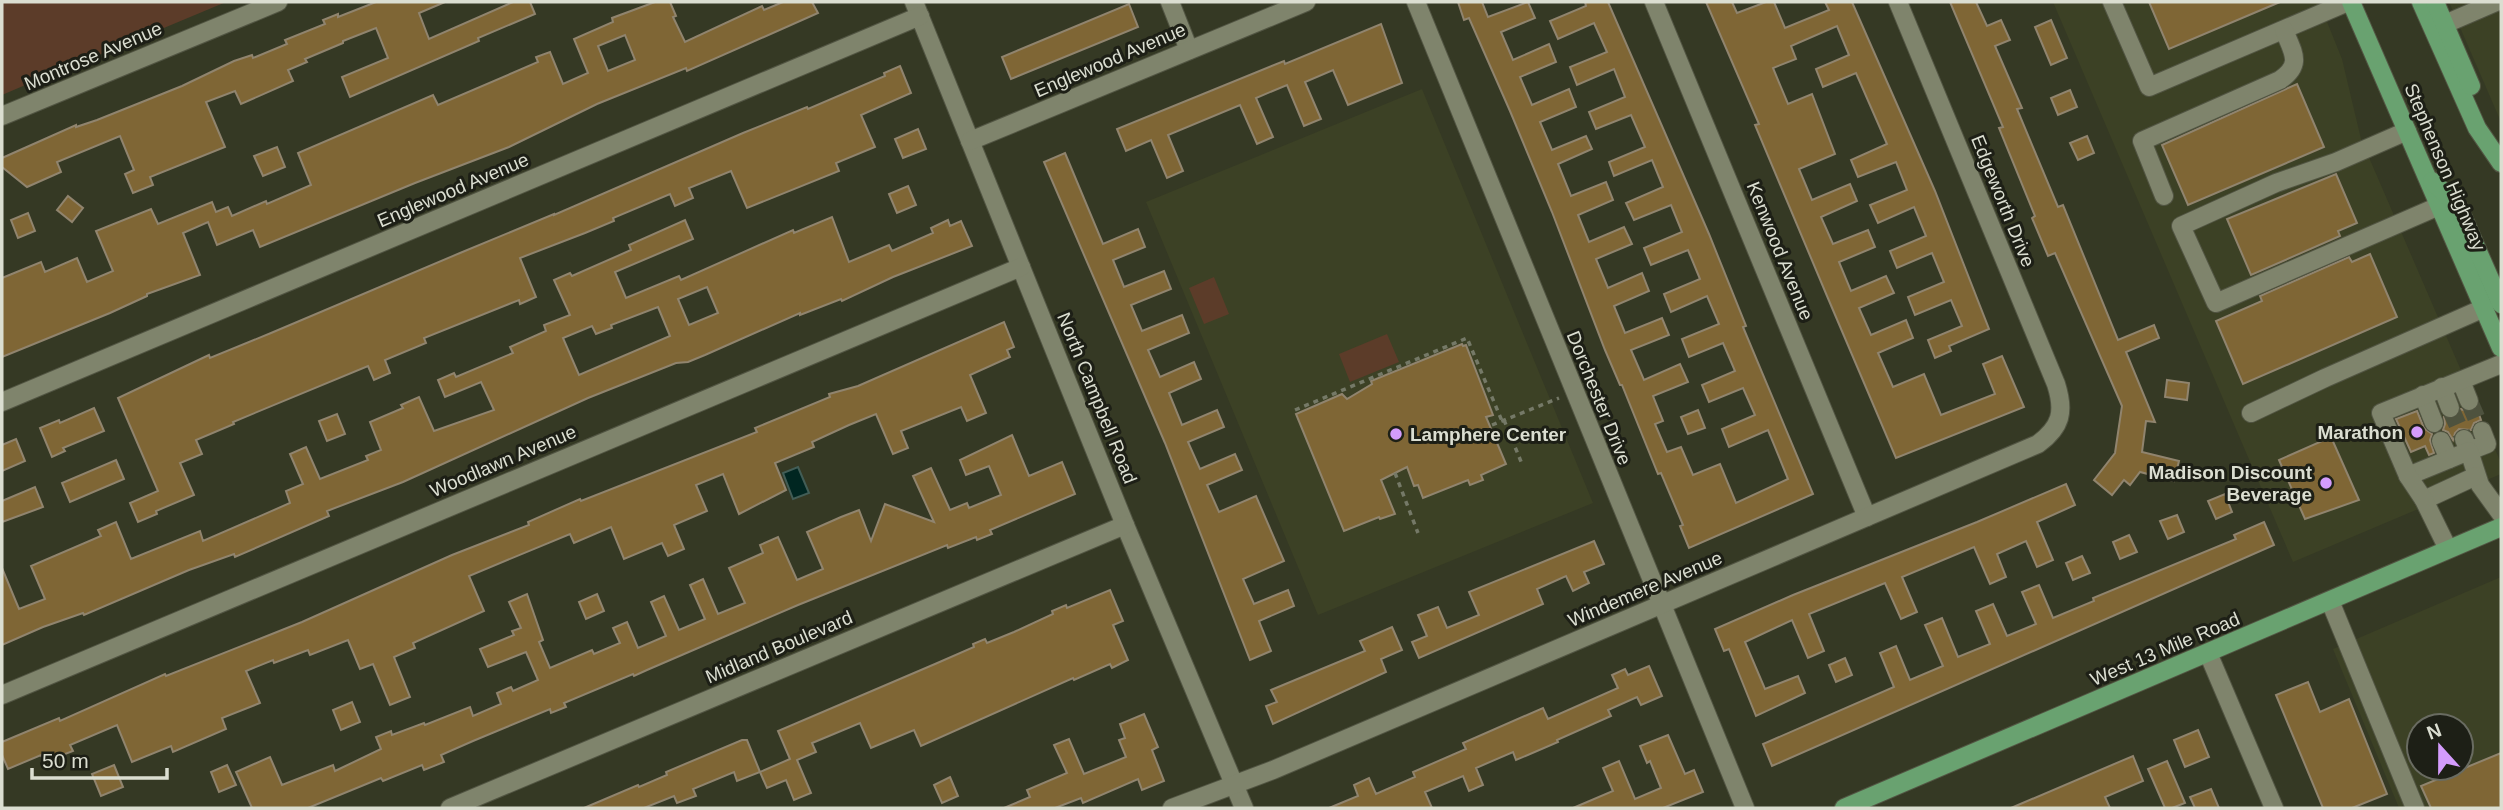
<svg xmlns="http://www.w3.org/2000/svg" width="2503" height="810" viewBox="0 0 2503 810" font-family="Helvetica,sans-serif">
<rect width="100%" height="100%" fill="#353924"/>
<g fill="#3c4125" fill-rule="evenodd">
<polygon points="2053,2 2319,2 2342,59 2361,139 2501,463 2501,474 2293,562"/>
<polygon points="2449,2 2501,2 2501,122 2482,78"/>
<polygon points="1422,89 1593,503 1318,615 1146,202"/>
<path d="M2501 577V808H2399L2333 649ZM2419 726H2461V768H2419Z"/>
</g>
<g fill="#5c3c29">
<polygon points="2,2 226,2 61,71 39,73 23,86 2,95"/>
<polygon points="1214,277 1229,314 1204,324 1189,288"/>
<polygon points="1387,334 1399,362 1350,382 1339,354"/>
</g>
<polygon fill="#002621" stroke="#425d56" stroke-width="2" points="798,467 809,493 793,499 783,473"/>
<g fill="#7f6635" stroke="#90846e" stroke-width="2" fill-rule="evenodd">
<polygon points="376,2 445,2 419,13 429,39 513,2 530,2 535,14 478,38 479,41 350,97 342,77 388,58 376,28 343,41 343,43 305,59 307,62 288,70 293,81 241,104 235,91 206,102 225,147 150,177 153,185 133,193 125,174 134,170 120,136 57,162 61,172 27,187 2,167 2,158 29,146 76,125 76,127 97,120 182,86 234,61 252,55 253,58 287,44 285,40 325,24 323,20 338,14 338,17"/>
<path d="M655 2H670L676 16 673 17 685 42 762 6 764 10 783 2H812L818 13 687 71 686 68 597 104 509 147 415 183 260 247 253 230 217 245 208 222 183 233 200 275 147 294V296L110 313 2 357V278L41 262 45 272 77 258 87 282 113 271 96 231 151 209 158 224 212 202 216 212 228 207 232 216 266 201 267 204 311 185 298 153 433 95 438 105 538 62 536 57 550 52 563 84 588 73 574 39 613 22 612 18ZM625 35 635 60 608 71 598 46Z"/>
<polygon points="1458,2 1482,2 1488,17 1528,2 1535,18 1501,32 1513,60 1549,44 1556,62 1520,77 1532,105 1569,89 1576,107 1540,122 1552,150 1586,136 1592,149 1558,164 1571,196 1606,182 1613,200 1578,215 1589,242 1624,227 1632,244 1596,259 1608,288 1642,273 1649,291 1614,306 1625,333 1662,318 1669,335 1631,350 1644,380 1680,364 1688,382 1653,396 1663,421 1655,424 1667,452 1681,447 1693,475 1720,464 1736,503 1788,479 1768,430 1729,447 1722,429 1755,415 1743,388 1709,402 1702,385 1735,371 1723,343 1689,357 1682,339 1719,324 1707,296 1671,312 1664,294 1700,279 1688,250 1651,265 1644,248 1682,232 1671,205 1634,220 1626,203 1663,187 1652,160 1614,176 1609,162 1645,147 1631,115 1596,129 1589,112 1625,97 1614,69 1577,85 1570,67 1607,52 1594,23 1558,39 1550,21 1586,6 1585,2 1608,2 1709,234 1746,326 1743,327 1813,494 1689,548 1680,526 1683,525 1661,473 1658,474 1622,385 1620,385 1605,350 1552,212 1510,111 1469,18 1464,20"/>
<polygon points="1706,2 1732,2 1737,13 1766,2 1774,2 1785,28 1829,10 1825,2 1852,2 1935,191 1989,329 1949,346 1951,351 1935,358 1928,340 1962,326 1951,300 1915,315 1908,297 1944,282 1932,253 1897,268 1890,251 1926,236 1914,207 1878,223 1870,205 1907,190 1896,162 1858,177 1851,160 1887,144 1856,73 1823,87 1816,69 1849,55 1837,26 1791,46 1796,59 1773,68 1788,104 1812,94 1835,154 1799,169 1812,200 1850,184 1857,201 1821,217 1833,244 1868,230 1875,247 1839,262 1851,291 1886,276 1894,293 1859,308 1871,335 1906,320 1913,338 1878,353 1893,387 1924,374 1941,415 1995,394 1983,364 2002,356 2024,407 1896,458 1827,296 1755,125 1759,124"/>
<polygon points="1950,2 1976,2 1987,26 2001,20 2010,40 1995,46 2022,108 2017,109 2058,207 2063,205 2118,340 2154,325 2159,338 2126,352 2155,422 2146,421 2142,452 2179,461 2174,481 2140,472 2130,485 2124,480 2112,495 2094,480 2115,453 2122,406 2055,253 2048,256 2032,218 2035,216 1999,128 2003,127"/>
<polygon points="2149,2 2280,2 2169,49"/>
<polygon points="1129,4 1138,27 1011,79 1002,57"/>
<polygon points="2051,20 2067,58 2051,65 2035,27"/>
<polygon points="1381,24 1402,83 1348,105 1333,70 1305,82 1321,119 1304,126 1287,85 1256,98 1273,137 1257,144 1240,105 1168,135 1183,171 1167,178 1151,140 1126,151 1117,129 1284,61 1285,64"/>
<polygon points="900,66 911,93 861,115 875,147 836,163 839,171 747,208 731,171 689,188 693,198 675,206 670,194 613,218 614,221 585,233 520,258 536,297 520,304 519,300 424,338 426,343 385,360 390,373 374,380 368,366 233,422 234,424 196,440 202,454 180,463 194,495 156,511 157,514 138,522 130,503 158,491 118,398 209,355 210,358 271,333 460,253 554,214 554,215 743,133 807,107 808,109 885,76 884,73"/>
<polygon points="2297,84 2324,147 2188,205 2162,145"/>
<polygon points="2070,90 2077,107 2058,115 2051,98"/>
<polygon points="918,129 926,149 903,158 895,139"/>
<polygon points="2087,136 2094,153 2078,160 2070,143"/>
<polygon points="277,147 285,167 263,176 254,156"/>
<polygon points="1065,153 1103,244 1138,229 1145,247 1113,260 1124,287 1164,271 1171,289 1131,305 1142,331 1182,315 1189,333 1148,350 1160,377 1194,362 1201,379 1169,393 1182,425 1217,410 1224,427 1188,442 1200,469 1235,454 1242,470 1207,485 1219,512 1256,496 1284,561 1243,579 1254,604 1288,590 1294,606 1259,621 1271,651 1250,660 1165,443 1044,162"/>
<polygon points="2336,174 2357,223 2338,231 2340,236 2251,275 2227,219"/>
<polygon points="908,186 916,205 897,213 889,194"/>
<polygon points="68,196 83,208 72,222 57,210"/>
<polygon points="28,213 35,231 18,238 11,220"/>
<path d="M832 217 849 262 889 245 892 251 933 233 931 228 948 220 950 226 961 221 972 246 893 277 842 301 841 299 800 315V313L705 355 688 362 676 363 588 398 403 482 327 511 329 516 235 557 234 554 189 570 84 615 83 613 43 627 2 645V568L19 609 45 599 31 566 101 536 98 530 116 522 131 559 200 531 203 541 290 503 286 491 303 484 290 454 306 447 320 479 368 460 366 456 381 450 370 422 403 408 401 405 419 397 434 431 494 410 481 382 445 397 438 380 454 373 456 377 513 353 510 347 546 331 544 325 570 315 554 280 570 273 572 276 631 250 629 245 685 220 693 239 615 272 626 298 679 276 681 280 793 230 794 233ZM707 287 718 313 689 325 678 299ZM658 307 670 336 579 375 563 338 592 326 596 334 612 328 611 325Z"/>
<polygon points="2370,254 2397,317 2243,384 2216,321 2262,301 2260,296 2349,257 2352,262"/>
<polygon points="1004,322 1014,347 1007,350 1010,357 970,375 986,413 967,421 961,407 901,431 908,448 893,454 876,414 849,425 812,442 814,447 775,463 786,490 739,514 723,474 696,485 707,511 674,525 684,549 668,556 662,543 624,559 611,527 574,543 570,534 469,576 484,611 413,643 415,648 394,657 410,697 390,705 373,664 360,669 348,640 310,655 308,650 274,663 273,660 246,671 260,703 222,718 226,729 173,752 171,746 132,762 117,725 70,745 73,751 44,762 41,755 8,769 2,755 2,742 59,718 60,721 165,674 166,676 302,622 452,555 529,525 528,522 580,499 581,501 757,432 755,428 830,397 829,394 858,386"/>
<polygon points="1462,344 1463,346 1466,345 1493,415 1486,417 1506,464 1481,475 1483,480 1470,485 1468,480 1423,498 1418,485 1414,486 1407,467 1381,480 1395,514 1380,519 1379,517 1344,531 1296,414 1342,394 1347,399 1372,384 1371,381"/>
<polygon points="2167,380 2189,383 2187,400 2165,397"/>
<polygon points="94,408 104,431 63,448 65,451 52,457 40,428 59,420 60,423"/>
<polygon points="2461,409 2468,412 2477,409 2481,420 2474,423 2471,430 2459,429 2455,433 2453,440 2448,432 2443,430 2445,424 2444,417 2455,418"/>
<polygon points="1698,410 1705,428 1688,434 1681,417"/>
<polygon points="2417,411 2424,428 2432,434 2430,440 2434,453 2429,455 2425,446 2411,452 2396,419"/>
<polygon points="337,414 345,434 327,441 319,421"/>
<polygon points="1012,435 1029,476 1062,462 1075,494 990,530 992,534 977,540 976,537 948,548 947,545 798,605 647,670 634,676 633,674 564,703 566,707 551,713 550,709 473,741 441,755 444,762 424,770 422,765 383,781 381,778 308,808 252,808 236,772 270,757 282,785 333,765 335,771 381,749 376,737 391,731 392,735 424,723 425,725 470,707 473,716 501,704 497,693 511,687 513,691 538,680 526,652 488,667 480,649 514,635 512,631 521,628 509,602 527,594 543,640 539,642 550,668 592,650 594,654 620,643 613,628 627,622 638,648 666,636 651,602 664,596 679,630 705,619 690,585 703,579 718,614 745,603 729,568 763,553 760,545 778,537 797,580 823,569 807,532 841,517 859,510 871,541 885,504 934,522 913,476 931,468 950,510 967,503 969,508 1001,495 989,466 966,475 960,460"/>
<polygon points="2331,437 2359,500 2305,519 2279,460"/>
<polygon points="16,439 25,461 2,471 2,445"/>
<polygon points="116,460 124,479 70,502 62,483"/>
<polygon points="2066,484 2075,505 2037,522 2053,560 2037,567 2026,541 1997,554 2006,577 1990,584 1974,547 1902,577 1917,612 1901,619 1885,583 1809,614 1824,651 1808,658 1792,620 1745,642 1765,689 1798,676 1805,693 1756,716 1729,649 1724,651 1715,629 1793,595 1977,522"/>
<polygon points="35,487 43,507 2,522 2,501"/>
<polygon points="2225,494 2232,512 2216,519 2208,501"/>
<polygon points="2177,515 2184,532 2168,539 2160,521"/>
<polygon points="2264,522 2274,545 1772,766 1763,744 1894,687 1880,653 1896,646 1910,680 1943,666 1925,625 1942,618 1958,657 1990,644 1976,611 1993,604 2007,636 2036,624 2022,592 2039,585 2053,618 2094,601 2093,598 2236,539 2234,535"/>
<polygon points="2129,535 2137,552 2120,559 2113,542"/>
<polygon points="1594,541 1604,564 1584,572 1589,583 1573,591 1566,576 1537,589 1543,604 1419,658 1412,642 1427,636 1418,615 1438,607 1447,628 1479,615 1469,592"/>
<polygon points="2082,556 2090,573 2073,580 2066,563"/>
<polygon points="1110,590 1123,621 1113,625 1128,660 1112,668 1110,664 1074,680 1073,678 921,746 914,730 871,748 860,723 817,741 812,743 816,752 797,760 811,793 794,800 786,780 767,788 760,772 790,759 778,731 935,664 974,647 973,644 985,639 987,643 1014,632 1053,614 1052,611 1066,605 1067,608"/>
<polygon points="597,594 604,611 586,619 579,602"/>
<polygon points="1392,627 1402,650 1381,659 1386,672 1273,724 1266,706 1277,702 1271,690 1365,651 1360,641"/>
<polygon points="1845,658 1852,675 1836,682 1829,665"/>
<polygon points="1649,666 1662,696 1641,705 1637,697 1608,710 1611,716 1557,740 1558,742 1516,760 1513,752 1476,768 1483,785 1469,791 1463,776 1425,792 1432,808 1329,808 1358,796 1354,785 1369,778 1376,794 1415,777 1413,772 1466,749 1463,743 1543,708 1548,719 1618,688 1612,675 1625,669 1628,675"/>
<polygon points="2308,682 2320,712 2349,699 2387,794 2352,808 2323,808 2276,695"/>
<polygon points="352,702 360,722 341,730 333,710"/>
<polygon points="1144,714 1158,747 1152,750 1164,781 1142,790 1138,779 1083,803 1081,798 1055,808 1004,808 1030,797 1027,790 1067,773 1054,745 1069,739 1084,774 1126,757 1119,740 1125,738 1120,724"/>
<polygon points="2198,730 2209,757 2185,767 2174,740"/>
<polygon points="1668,735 1685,774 1694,770 1703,792 1663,808 1573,808 1613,791 1603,768 1619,761 1635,799 1661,788 1650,761 1647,763 1640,746"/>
<polygon points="742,740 747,740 760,772 737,781 734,772 693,789 696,796 677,803 674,796 644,808 584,808 638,785 639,787 667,775 666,772"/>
<polygon points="2501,753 2501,808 2431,808 2421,786"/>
<polygon points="2133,756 2143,781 2105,797 2110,808 2011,808"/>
<polygon points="2167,761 2185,803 2172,808 2165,808 2148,769"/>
<polygon points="114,765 123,787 101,796 92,774"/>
<polygon points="227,765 236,785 219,792 211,772"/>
<polygon points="950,777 958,796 942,803 934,785"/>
<polygon points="2211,789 2219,808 2195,808 2190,797"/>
</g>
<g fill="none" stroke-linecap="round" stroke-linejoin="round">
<g stroke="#4e523e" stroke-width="18" stroke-dasharray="18 9" stroke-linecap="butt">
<polyline points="2469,401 2482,431"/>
<polyline points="2450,408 2464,439"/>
</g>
<g stroke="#525543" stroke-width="20">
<g id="minor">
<polyline points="914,2 1125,525 1244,808"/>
<polyline points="1170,2 1189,50"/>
<polyline points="1416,2 1745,808"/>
<polyline points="1654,2 1867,517"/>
<polyline points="2112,2 2149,87 2348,2"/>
<polyline points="2445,24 2496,2"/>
<polyline points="2,116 278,2"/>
<polyline points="2407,131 2336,162 2276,183 2181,226 2216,303 2439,206"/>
<polyline points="970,141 1306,2"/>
<path d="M2164 196 2142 141 2280 80C2303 64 2293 53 2284 30"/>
<polyline points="2461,381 2469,401"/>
<polyline points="2442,387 2450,408"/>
<polyline points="2423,395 2434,423"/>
<polyline points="2,402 920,16"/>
<polyline points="2251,413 2325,378 2484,308"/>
<polyline points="2464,439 2469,451 2487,444 2482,431"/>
<polyline points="2441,441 2449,459"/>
<polyline points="2408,476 2469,451 2480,485 2501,514"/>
<polyline points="2424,500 2476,476"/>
<polyline points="2448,549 2424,500 2408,476 2381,413 2501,364"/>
<polyline points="2330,601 2415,808"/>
<polyline points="2208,653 2274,808"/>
<polyline points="2,695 1021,267"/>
<polyline points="450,808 1125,525"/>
<path d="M1172 808 1273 770 2038 444C2061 427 2065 412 2056 384L1898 2"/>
</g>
</g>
<g stroke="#525543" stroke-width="20">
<g id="major">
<polyline points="2351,2 2501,348"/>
<polyline points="2421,2 2477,128 2501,163"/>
<polyline points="2435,2 2471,86"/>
<polyline points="2432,181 2458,206 2501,304"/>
<polyline points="1844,808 2501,527"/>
</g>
</g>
<g stroke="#757967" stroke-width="3.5" stroke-dasharray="5 5" stroke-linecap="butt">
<polyline points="1295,410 1467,338 1502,421"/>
<polyline points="1504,420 1522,464"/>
<polyline points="1492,425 1559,398"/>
<polyline points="1395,473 1418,533"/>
</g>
<use href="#minor" stroke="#7f846c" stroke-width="18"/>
<use href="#major" stroke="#69a270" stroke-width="18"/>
</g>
<g fill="#d49cfc" stroke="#1d1f16" stroke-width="2.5">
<circle cx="2417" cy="432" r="7"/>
<circle cx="1396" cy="434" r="7"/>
<circle cx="2326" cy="483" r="7"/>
</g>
<g text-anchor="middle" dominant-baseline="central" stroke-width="6" stroke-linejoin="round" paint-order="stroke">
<g font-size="19" fill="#dbded1" stroke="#1d1f16">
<text transform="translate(93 56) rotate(-23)">Montrose Avenue</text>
<text transform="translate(1110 60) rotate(-23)">Englewood Avenue</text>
<text transform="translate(2445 167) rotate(67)">Stephenson Highway</text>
<text transform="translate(453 190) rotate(-23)">Englewood Avenue</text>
<text transform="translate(2003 201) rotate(68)">Edgeworth Drive</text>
<text transform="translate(1780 251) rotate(68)">Kenwood Avenue</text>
<text transform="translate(1097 398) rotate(68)">North Campbell Road</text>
<text transform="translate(1599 398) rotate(68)">Dorchester Drive</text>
<text transform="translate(503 461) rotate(-23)">Woodlawn Avenue</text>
<text transform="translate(1645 589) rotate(-23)">Windemere Avenue</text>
<text transform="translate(779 647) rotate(-23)">Midland Boulevard</text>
<text transform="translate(2165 649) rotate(-23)">West 13 Mile Road</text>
</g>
<g font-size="19" font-weight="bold" fill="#dbded1" stroke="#1d1f16" text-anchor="end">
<text x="2403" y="432">Marathon</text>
<text x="1410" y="434" text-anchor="start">Lamphere Center</text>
<text x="2312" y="472">Madison Discount<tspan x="2312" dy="22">Beverage</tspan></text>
</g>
</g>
<rect width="2503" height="810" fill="none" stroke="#dbded1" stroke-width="7"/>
<g transform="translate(2440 747) rotate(339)"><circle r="33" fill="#1d1f16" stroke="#696b61" stroke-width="2"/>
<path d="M0-5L12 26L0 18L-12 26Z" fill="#d49cfc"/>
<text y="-10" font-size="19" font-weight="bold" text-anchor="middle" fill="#dbded1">N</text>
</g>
<path d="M32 768v10h135v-10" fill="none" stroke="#dbded1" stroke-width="3.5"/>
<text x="42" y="768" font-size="21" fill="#dbded1" stroke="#1d1f16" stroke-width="5" paint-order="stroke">50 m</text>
</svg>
